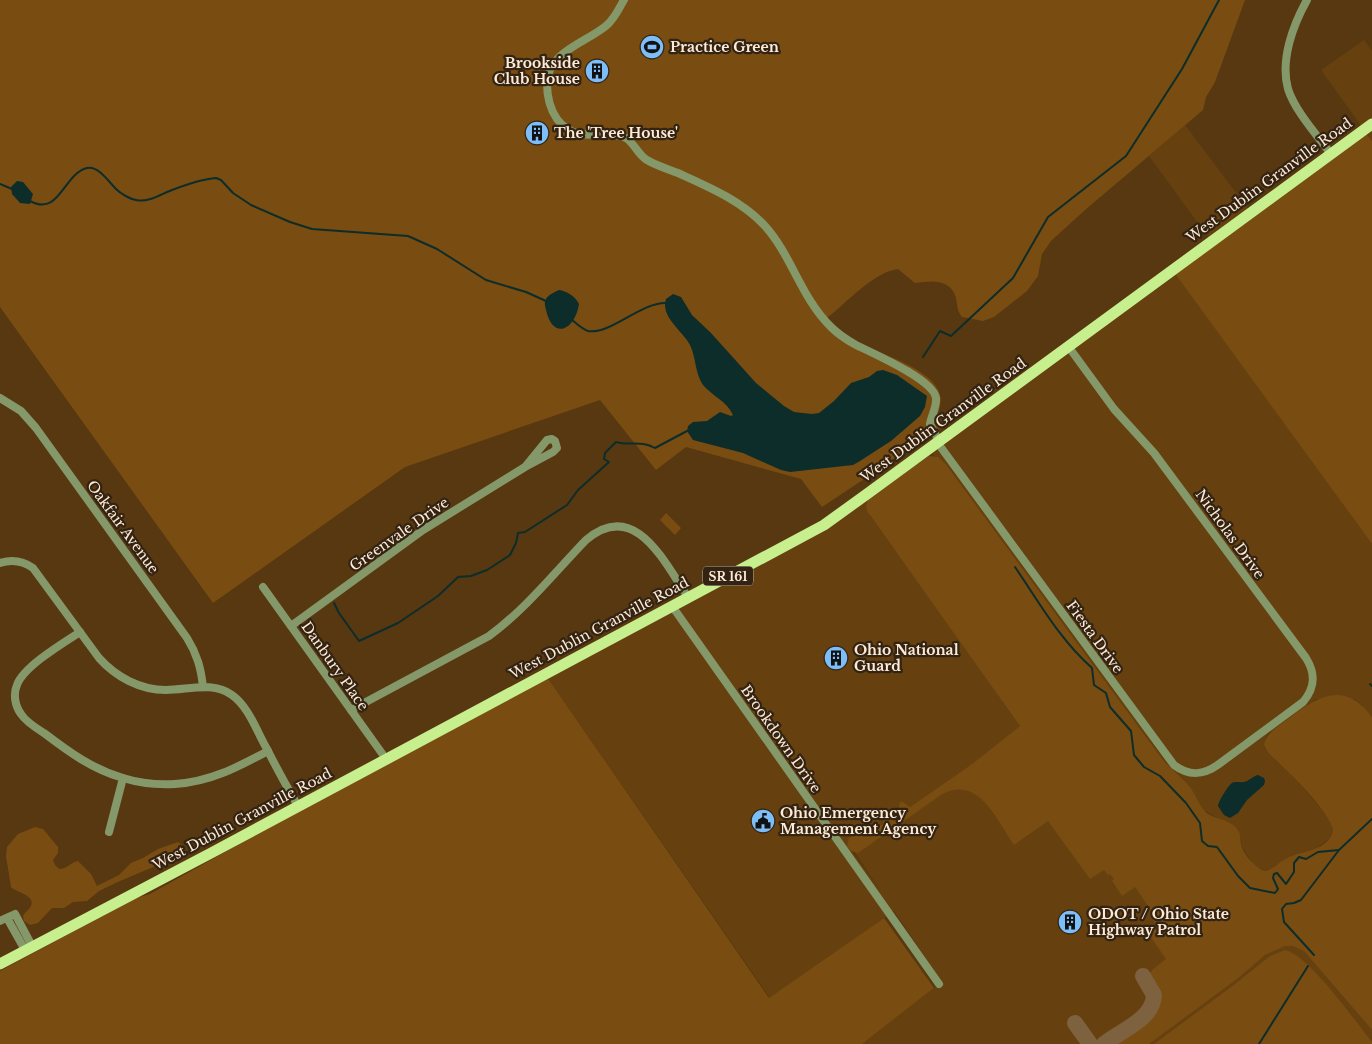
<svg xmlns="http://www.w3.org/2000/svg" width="1372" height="1044" viewBox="0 0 1372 1044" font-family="'Libre Baskerville',serif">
<rect width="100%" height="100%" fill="#583810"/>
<g fill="#66400f">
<polygon points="1364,40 1372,51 1372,141 1321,70"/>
<polygon points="1185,125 1253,215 1175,272 1372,544 1372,717 1360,703 1354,699 1316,699 1268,734 1265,739 1265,748 1268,753 1293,776 1322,810 1330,821 1333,830 1329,839 1315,849 1295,854 1266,871 1258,868 1254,865 1242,847 1241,838 1231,823 1219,819 1204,810 1183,779 1163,760 945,463 942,460 934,456 930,446 1211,241 1149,156"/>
<polygon points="869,497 870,516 932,601 1020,726 972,764 850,849 882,893 852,848 1019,735 1283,926 1372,1030 1372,1044 862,1044 942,982 894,911 770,998 547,677"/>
</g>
<g fill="#794c11">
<path d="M0 0H1245L1215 82 1206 97 1203 110 1085 210 1051 241 1042 254 1038 276 1027 291 994 317 983 321 962 317C956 310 958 303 955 295 948 278 929 281 915 283L898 269C874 272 846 303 827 318 836 327 846 336 857 342 879 354 933 368 940 395 942 402 939 410 937 417L947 424 822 507 801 479 686 447 656 470 600 400 405 467 213 603 0 307Z"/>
<polygon points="1365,132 1372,141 1372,544 1174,272"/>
<path d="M929 456 938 457 945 463 1163 760C1171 769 1182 777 1190 787 1196 795 1199 806 1207 813 1216 820 1231 819 1237 829 1241 834 1240 838 1241 844 1242 853 1257 870 1266 871 1276 867 1284 858 1294 855 1308 850 1329 849 1333 830 1330 814 1297 780 1284 768 1277 760 1267 755 1264 744 1267 732 1279 726 1288 719 1317 696 1345 680 1372 717V1030L1304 951 1293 946H1285L1265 955 1237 979 1149 1044H1114C1128 1032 1164 1017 1160 995 1158 987 1152 981 1150 974L1152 970 1166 959 1152 939 1155 923 1149 914 1152 912 1135 887 1122 896 1112 881 1114 879 1110 874 1108 875 1104 870 1090 879 1048 821 1014 845C996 819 978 774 941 795L858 853 851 851 847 846 849 838 859 831 870 830 884 824 883 821 898 811 900 802H903L910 807 972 764 1020 726 867 511 866 506 869 497Z"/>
<polygon points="666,513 681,528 675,535 660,520"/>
<polygon points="547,677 769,998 884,918 934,988 862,1044 0,1044 0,971 136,898 150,894 288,817"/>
<path d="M35 827 43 829 58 847V853L53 860 55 865 59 869C67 869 71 862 78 861L91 874 97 886 119 875 131 863 143 858 158 849 178 842 182 845 183 850 177 857 120 881 99 891 87 901 73 902 64 908H52L38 923 30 925 24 921 23 916C25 912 29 910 31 906 36 895 15 892 11 887L6 856 7 847 18 834Z"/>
<path d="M1285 950C1308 954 1356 1022 1372 1042V1044H1154L1235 984 1270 956Z"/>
</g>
<g fill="#0d2d2a">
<polygon points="17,181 23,182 33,194 30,204 20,203 12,194 11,187"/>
<path d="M559 290C567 291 576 297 579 304 575 330 553 341 546 310 545 305 544 303 546 299 549 294 555 292 559 290Z"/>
<path d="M673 294 681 297 692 315 711 333 756 383 784 406 794 412 812 414 819 413 834 401 851 383 869 377 877 371 883 370 897 375 927 396 925 407 920 416 891 441 860 461 853 465 790 472 781 470 743 453 693 440 687 431 688 426 693 422 707 421 720 412 731 416 733 415C727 401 712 396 703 385 695 374 696 357 690 345 683 331 660 317 666 299Z"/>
<path d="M1258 775 1264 778 1265 781 1264 785 1247 800 1238 813 1230 818 1224 815 1218 806C1218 802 1229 784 1232 783 1235 781 1240 783 1244 782 1249 781 1253 776 1258 775Z"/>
</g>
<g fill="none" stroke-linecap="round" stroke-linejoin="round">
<g stroke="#0d2d2a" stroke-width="2">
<polyline points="0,184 12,189"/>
<path d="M30 201C60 217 63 174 87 168 98 165 109 182 116 189 121 194 130 199 136 200 148 203 161 194 172 190 185 185 202 179 216 178L221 180 233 193 251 205 290 222 312 229 408 236 437 249 486 280 526 292 546 301"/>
<path d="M572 320C577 324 582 329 588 331 610 335 640 303 665 303"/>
<polyline points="923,357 940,331 951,336 1013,278 1048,217 1126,156 1182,69 1219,0"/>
<path d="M1015 567C1039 602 1060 640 1092 668L1094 685 1106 693 1110 707 1131 731 1134 755 1144 767 1160 776 1186 803 1200 823 1202 841 1208 846 1217 847 1238 876 1250 888 1275 893 1278 889 1273 878 1274 874 1277 873 1286 884 1294 872V863L1299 857 1306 859 1318 852 1339 850"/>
<path d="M334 603 339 613 359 641 398 623 438 596 458 577 471 576 487 570 510 555 516 543 518 533 525 532 567 505 578 490 609 462 604 459 605 453 616 442C631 446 641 440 655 448L687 431"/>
<polyline points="1370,684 1372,686"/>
<polyline points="1314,955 1284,922 1282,909 1286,904 1294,903 1301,900 1339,850 1372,819"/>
<polyline points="1259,1044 1308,966"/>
</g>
<g stroke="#7e613e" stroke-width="16">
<polyline points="1075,1023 1090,1044"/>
<path d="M1104 1044C1121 1030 1153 1020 1154 995L1143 976"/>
</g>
<g stroke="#84986a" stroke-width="8">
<path d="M624 0C619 8 615 18 607 25 588 42 548 51 547 83 547 95 550 109 557 119 570 137 588 135 608 135 614 135 621 135 626 138 635 144 638 155 647 160 657 166 668 169 678 173 709 187 742 201 765 226 792 256 801 298 831 327 838 334 847 340 856 345 872 353 933 379 936 398 937 407 931 416 930 424L939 441"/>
<path d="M1307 0C1293 25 1280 60 1288 89 1295 111 1317 135 1331 154"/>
<path d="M0 398 21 411 36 428 187 638C197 654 201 668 203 687"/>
<path d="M937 442 1174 765C1190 777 1204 775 1219 764L1303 702C1315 688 1316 674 1306 658L1154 453 1114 409 1068 346"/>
<path d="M0 563C13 559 23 561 33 568L99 658C116 677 140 690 166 690 188 690 213 681 232 695 249 707 257 732 267 749 277 769 287 787 298 806"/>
<polyline points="263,587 386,759"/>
<polyline points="672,606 939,984"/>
<polyline points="291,626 423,530 525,467 547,440 552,439 555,441 557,448 553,452 525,467"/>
<path d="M80 632C63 643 23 667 17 685 13 694 15 706 21 714 26 722 36 728 44 733 69 752 92 769 123 778 139 783 158 785 175 784 210 782 238 767 268 751"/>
<path d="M351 710 489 636C526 609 555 572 586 540 635 498 664 562 688 597"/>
<polyline points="109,832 123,778"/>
<polyline points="7,918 25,950"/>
<polyline points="0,921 15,914 32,946"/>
</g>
<polyline stroke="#c7ef8d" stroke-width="11" points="0,964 213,852 824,525 867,494 1372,124"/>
</g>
<defs>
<g id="stadium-disc" transform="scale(1.25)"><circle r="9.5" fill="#7dbef9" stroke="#322313"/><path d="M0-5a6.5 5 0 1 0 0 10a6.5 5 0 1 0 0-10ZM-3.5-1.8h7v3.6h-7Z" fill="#111"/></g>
<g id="building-disc" transform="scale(1.25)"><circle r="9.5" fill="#7dbef9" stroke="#322313"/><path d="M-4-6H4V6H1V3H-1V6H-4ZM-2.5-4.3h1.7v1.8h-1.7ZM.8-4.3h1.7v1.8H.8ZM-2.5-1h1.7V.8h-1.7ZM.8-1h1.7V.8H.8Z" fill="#111"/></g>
<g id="civic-disc" transform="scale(1.25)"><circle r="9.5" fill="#7dbef9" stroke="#322313"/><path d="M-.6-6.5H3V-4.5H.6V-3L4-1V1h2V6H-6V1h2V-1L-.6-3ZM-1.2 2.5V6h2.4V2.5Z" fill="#111"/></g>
</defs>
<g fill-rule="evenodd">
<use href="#stadium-disc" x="652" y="47"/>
<use href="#building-disc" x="597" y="71"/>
<use href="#building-disc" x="537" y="133"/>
<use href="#building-disc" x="836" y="658"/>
<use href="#civic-disc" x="763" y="821"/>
<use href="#building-disc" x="1070" y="922"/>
</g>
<g text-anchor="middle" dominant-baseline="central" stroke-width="4.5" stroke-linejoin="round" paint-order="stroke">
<rect fill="#322313" stroke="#c1ae9b" stroke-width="1" x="703" y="566.5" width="50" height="19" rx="4"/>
<g font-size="12" font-weight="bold" fill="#feead5">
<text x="728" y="576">SR 161</text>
</g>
<g font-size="14" font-weight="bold" fill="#feead5" stroke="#322313" text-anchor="start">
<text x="670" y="47">Practice Green</text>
<text x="580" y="63" text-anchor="end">Brookside<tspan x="580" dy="16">Club House</tspan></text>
<text x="554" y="133">The 'Tree House'</text>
<text x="854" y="650">Ohio National<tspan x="854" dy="16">Guard</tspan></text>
<text x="780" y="813">Ohio Emergency<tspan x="780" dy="16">Management Agency</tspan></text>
<text x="1088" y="914">ODOT / Ohio State<tspan x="1088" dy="16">Highway Patrol</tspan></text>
</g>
<g font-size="14" fill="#feead5" stroke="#322313">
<text transform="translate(1269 180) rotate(-36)">West Dublin Granville Road</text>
<text transform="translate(943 420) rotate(-36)">West Dublin Granville Road</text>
<text transform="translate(123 527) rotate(54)">Oakfair Avenue</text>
<text transform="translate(399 534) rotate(-35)">Greenvale Drive</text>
<text transform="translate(1230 534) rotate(54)">Nicholas Drive</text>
<text transform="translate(599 628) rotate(-28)">West Dublin Granville Road</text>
<text transform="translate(1095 637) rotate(54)">Fiesta Drive</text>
<text transform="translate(335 666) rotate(55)">Danbury Place</text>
<text transform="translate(781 739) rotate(55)">Brookdown Drive</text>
<text transform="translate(242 819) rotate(-28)">West Dublin Granville Road</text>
</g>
</g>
</svg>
